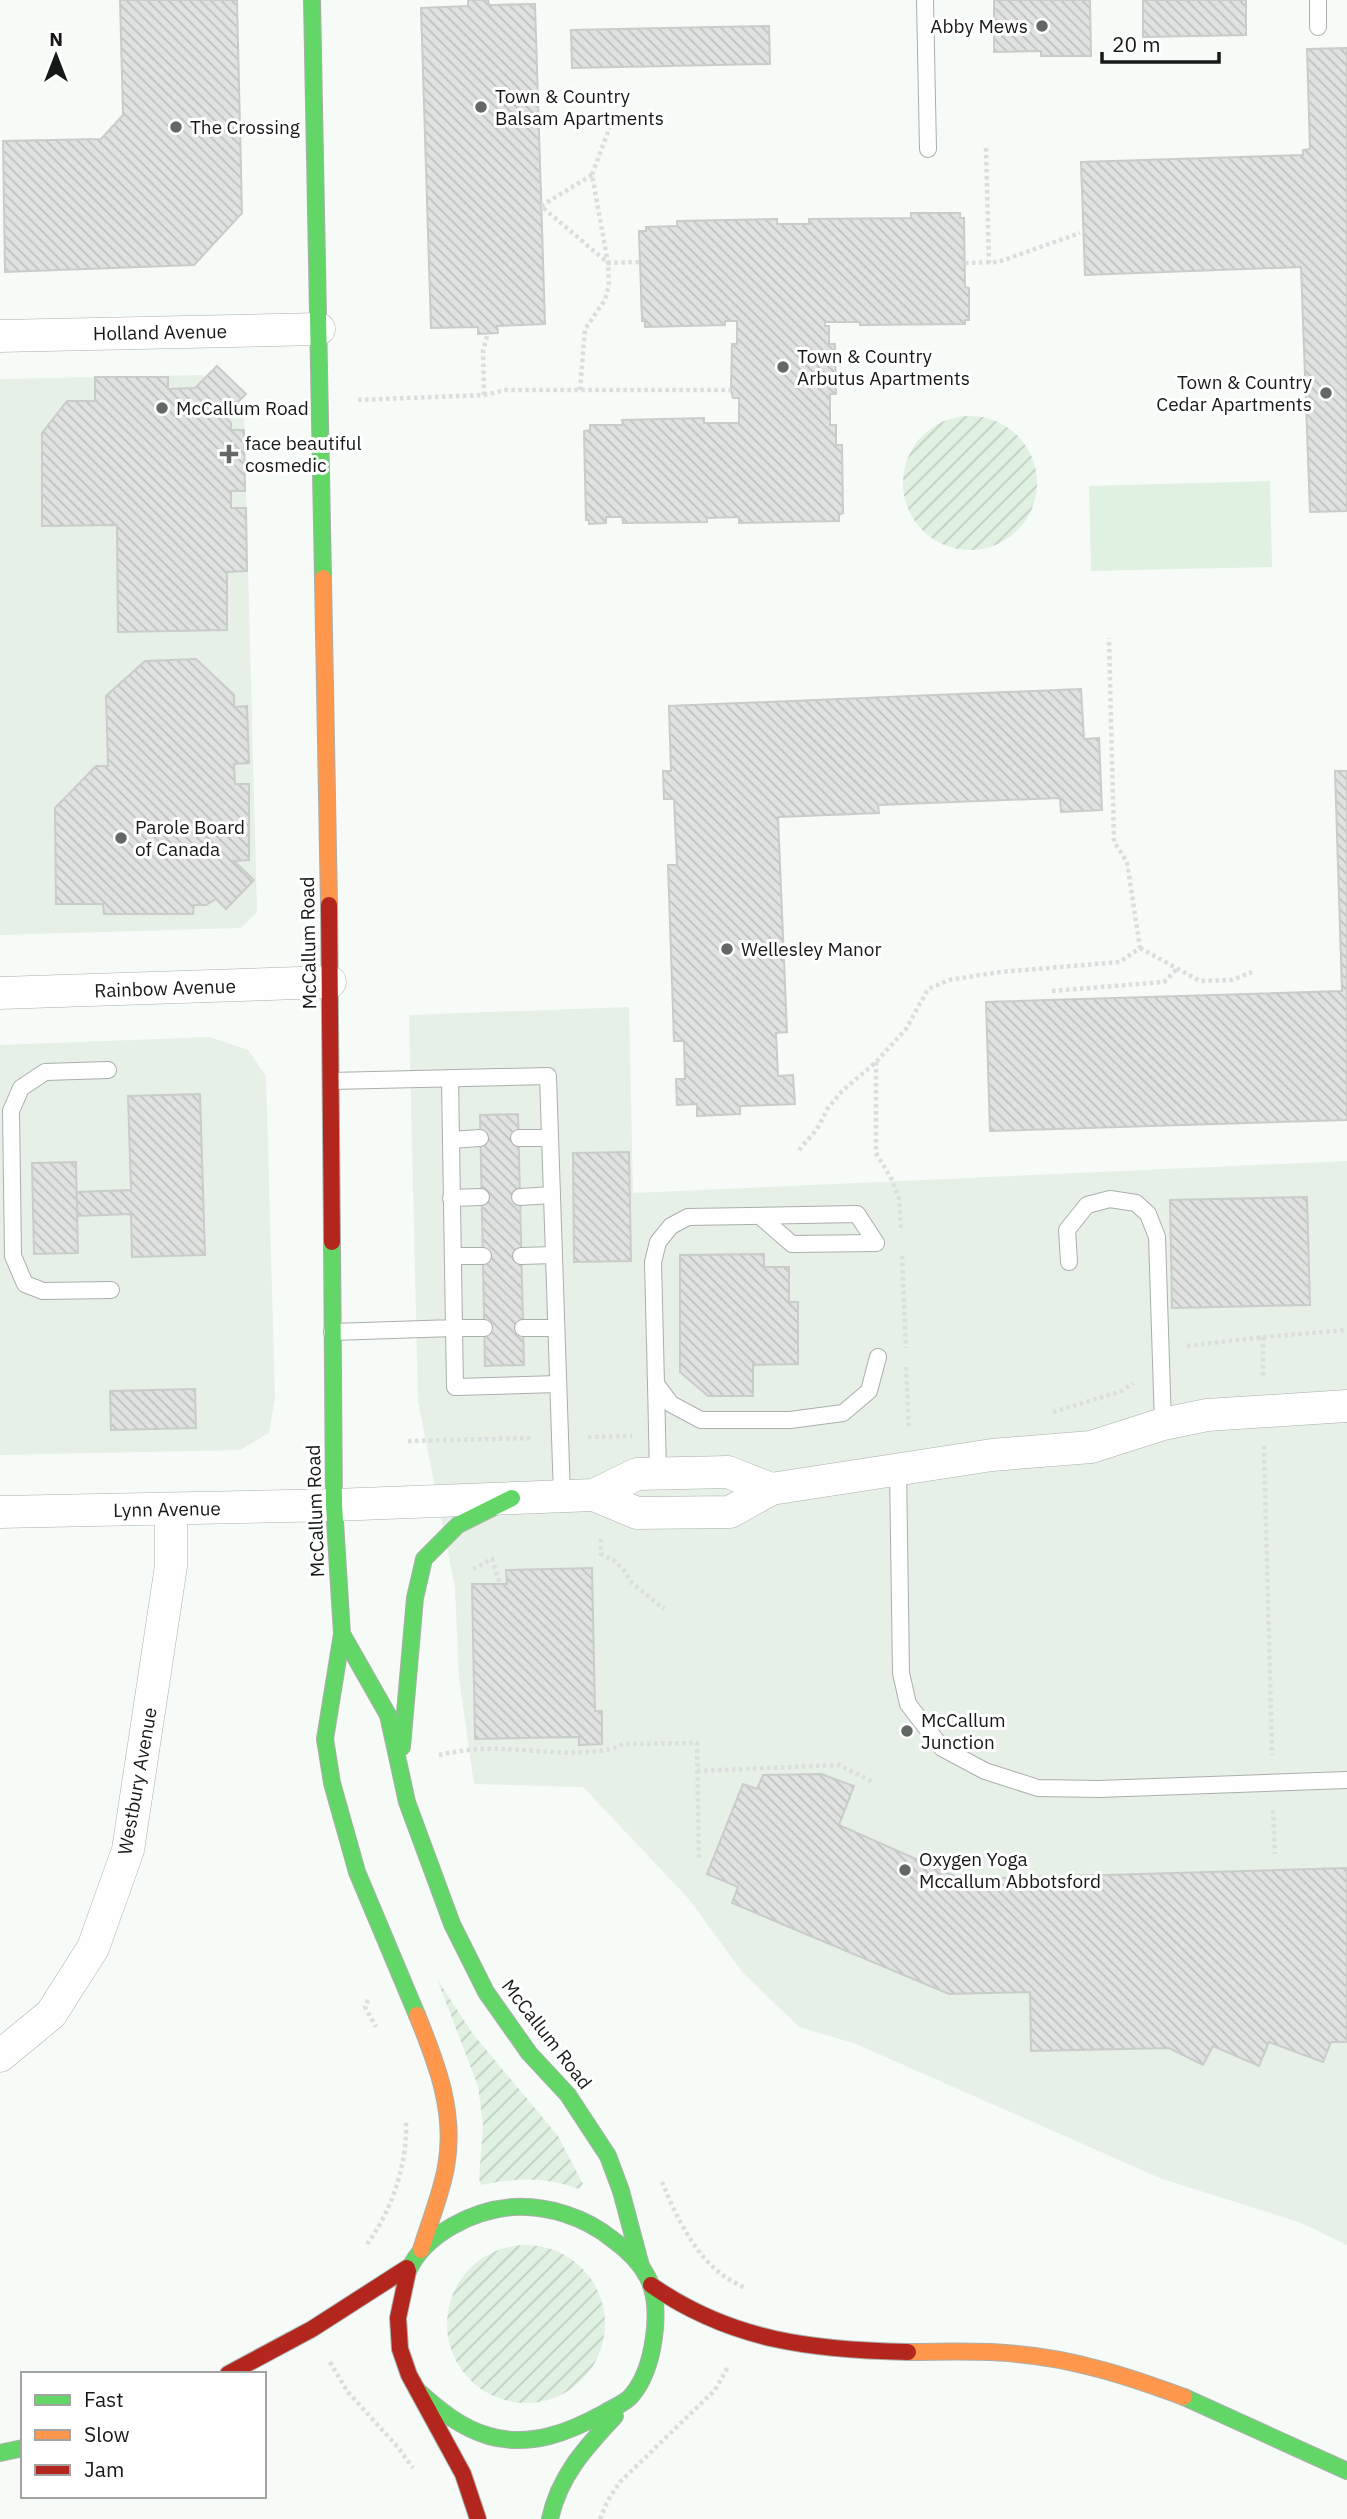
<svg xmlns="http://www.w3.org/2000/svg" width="1347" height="2519" viewBox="0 0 1347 2519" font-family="'IBM Plex Sans',sans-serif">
<defs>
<pattern id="garden-furrows" width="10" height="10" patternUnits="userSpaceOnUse" patternTransform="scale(1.75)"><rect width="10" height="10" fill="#e0f1e2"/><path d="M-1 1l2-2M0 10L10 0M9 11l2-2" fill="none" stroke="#bfcec1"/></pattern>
<pattern id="building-back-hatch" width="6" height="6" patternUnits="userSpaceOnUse" patternTransform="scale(1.75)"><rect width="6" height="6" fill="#dfe2e0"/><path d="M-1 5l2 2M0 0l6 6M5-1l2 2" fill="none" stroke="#bfc1bf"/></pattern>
</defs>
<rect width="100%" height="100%" fill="#f6fbf7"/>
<g fill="#e6f0e7">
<polygon points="202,375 244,413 257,912 241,928 0,935 0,379"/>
<polygon points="629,1007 633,1193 1347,1161 1347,2245 1299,2222 1162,2179 856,2044 799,2027 743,1973 688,1898 583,1787 474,1784 459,1678 455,1588 418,1401 409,1015"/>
<polygon points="210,1037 248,1050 266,1076 275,1398 269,1433 240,1450 0,1455 0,1045"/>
</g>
<polygon fill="#e0f1e2" points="1270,481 1272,567 1091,571 1089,486"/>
<g fill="url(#garden-furrows)">
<circle cx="970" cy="483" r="67"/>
<path d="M437 1979 473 2034 558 2136 583 2184 579 2189C543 2176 518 2178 481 2185L479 2179 483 2126 478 2086Z"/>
<circle cx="526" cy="2324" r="79"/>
</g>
<g fill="url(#building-back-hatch)" stroke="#c9cdca" stroke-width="2">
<polygon points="120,0 237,0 242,213 194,265 5,272 3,141 101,139 123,115"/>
<polygon points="468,0 488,0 489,5 535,4 545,324 497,326 498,333 478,334 478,327 431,328 421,8 468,6"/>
<polygon points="994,0 1090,0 1091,56 1041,56 1041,51 994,52"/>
<polygon points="1143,0 1246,0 1246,35 1143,37"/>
<polygon points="769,26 770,64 572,68 571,30"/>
<polygon points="1347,48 1347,511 1310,512 1301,267 1085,275 1081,162 1303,155 1303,150 1310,149 1307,49"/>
<polygon points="911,213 960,213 960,218 964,218 965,287 969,288 969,320 965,320 965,324 860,325 860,322 825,322 825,326 829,326 829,344 835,344 836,394 830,394 830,425 836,425 836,445 842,445 843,513 839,515 839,521 739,523 739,517 707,518 707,522 623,523 622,517 606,517 606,523 589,524 589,520 586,520 584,431 590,430 590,425 623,425 622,420 704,418 704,423 739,423 739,398 733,398 731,390 732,344 737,344 737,321 725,321 725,325 645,327 645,321 642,321 639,231 646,231 646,227 677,226 677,221 777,219 777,224 809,224 809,219 911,218"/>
<polygon points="217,366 246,394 224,416 231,423 231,430 244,430 245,491 231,491 231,508 246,508 247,571 227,572 227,630 118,632 117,525 42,526 42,433 67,401 95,401 95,377 168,377 168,389 195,388"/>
<polygon points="196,659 234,695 234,707 247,706 249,763 234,764 235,784 249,784 249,860 234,861 254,880 226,909 216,899 206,905 194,905 193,914 104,914 103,904 56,904 55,808 96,766 108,766 106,696 145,661"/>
<polygon points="1081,689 1084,739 1099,738 1102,810 1061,812 1060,798 878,805 879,813 778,817 787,1032 776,1033 778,1076 793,1075 795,1104 740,1106 740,1114 697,1116 697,1104 677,1105 676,1079 685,1079 684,1041 674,1041 668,865 677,865 674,799 664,799 663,771 671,771 669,706"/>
<polygon points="1335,771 1347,771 1347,1120 990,1131 986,1002 1342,991"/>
<polygon points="200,1094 205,1255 132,1257 131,1214 77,1216 76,1192 131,1190 128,1096"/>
<polygon points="518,1114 524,1365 485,1366 480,1115"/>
<polygon points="629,1152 631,1261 574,1262 573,1153"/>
<polygon points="76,1162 78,1253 34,1254 32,1163"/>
<polygon points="1307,1197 1310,1305 1172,1308 1170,1200"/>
<polygon points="764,1254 764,1267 789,1267 789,1302 798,1302 798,1364 753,1365 753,1396 708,1396 680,1372 680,1255"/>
<polygon points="195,1389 196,1428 111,1430 110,1391"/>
<polygon points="592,1568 595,1711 602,1711 602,1744 579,1745 579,1737 475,1739 472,1584 507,1584 506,1570"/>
<polygon points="821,1774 854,1786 839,1825 961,1879 1347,1868 1347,2042 1331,2042 1323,2062 1269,2042 1259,2066 1213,2046 1203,2065 1169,2048 1031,2051 1030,1992 949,1994 732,1903 738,1887 707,1874 743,1784 757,1789 763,1775"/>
</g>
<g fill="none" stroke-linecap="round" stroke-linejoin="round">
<g stroke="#abafac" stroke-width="18">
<g id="lane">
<polyline points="925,0 928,149"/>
<polyline points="1318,0 1318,27"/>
<polyline points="108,1070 45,1072 21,1088 11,1111 13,1256 25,1284 43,1291 111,1290"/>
<polyline points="331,1081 548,1076 562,1496"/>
<polyline points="519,1138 550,1138"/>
<polyline points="451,1140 480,1138"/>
<polyline points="520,1197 552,1195"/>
<polyline points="451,1198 481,1197"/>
<polyline points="761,1217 792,1244 876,1243"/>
<polyline points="876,1243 857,1214 688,1217 671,1226 658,1242 653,1262 656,1384 671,1404 701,1420 790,1420 843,1413 869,1391 878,1357"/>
<polyline points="453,1256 483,1256"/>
<polyline points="521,1256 554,1255"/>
<polyline points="1069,1262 1067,1230 1087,1205 1110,1199 1136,1203 1148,1214 1157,1237 1163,1424"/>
<polyline points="484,1328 454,1328 455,1387 558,1384"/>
<polyline points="523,1328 556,1328"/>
<polyline points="332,1332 454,1328 450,1078"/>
<polyline points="656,1384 658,1474"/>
<polyline points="898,1468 901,1673 908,1704 942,1748 985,1771 1038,1788 1099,1789 1347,1780"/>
</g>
</g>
<g stroke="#abafac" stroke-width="33">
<g id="street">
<polyline points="0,336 319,329"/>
<polyline points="0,993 330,982"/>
<polyline points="594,1495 637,1513 730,1512 771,1489 992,1455 1091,1447 1163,1424 1207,1415 1347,1406"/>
<polyline points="0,1512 334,1505 594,1495 637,1474 728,1472 771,1489"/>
<polyline points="0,2056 51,2014 93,1948 128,1850 171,1566 171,1509"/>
</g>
</g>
<g stroke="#abafac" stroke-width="18">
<g id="fast">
<polyline points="312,0 323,578"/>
<polyline points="332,1242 334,1505 342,1634 325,1739 332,1783 357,1872 417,2015"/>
<polyline points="342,1634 388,1715 407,1802 452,1924 486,1992 529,2053 568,2095 608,2156 621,2191 641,2266"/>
<polyline points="402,1747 415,1598 424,1559 458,1525 512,1498"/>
<path d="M408 2271C425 2234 473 2210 513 2207 547 2205 585 2217 612 2239 626 2249 640 2262 648 2278 663 2308 654 2369 632 2395 626 2403 614 2407 606 2412 570 2432 530 2448 489 2436 461 2428 439 2410 418 2391"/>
<polyline points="1184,2397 1347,2471"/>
<polyline points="0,2453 23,2448"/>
<path d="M550 2519C559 2476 586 2447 615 2416"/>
</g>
</g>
<g stroke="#abafac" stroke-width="18">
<g id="slow">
<polyline points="323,578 329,905"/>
<path d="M417 2015C437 2064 456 2113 446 2167 441 2195 429 2223 421 2250"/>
<path d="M908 2352C944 2352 981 2350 1017 2354 1075 2359 1130 2377 1184 2397"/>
</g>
</g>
<g stroke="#abafac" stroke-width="18">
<g id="jam">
<polyline points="329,905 332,1242"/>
<polyline points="408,2271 398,2318 400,2349 409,2375 463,2474 478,2519"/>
<path d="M651 2285C731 2341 813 2350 908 2352"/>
<polyline points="228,2374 312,2329 407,2268"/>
</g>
</g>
<g stroke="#dcdddd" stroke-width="4.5" stroke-dasharray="3.5 3.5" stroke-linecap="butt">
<polyline points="986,148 989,263"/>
<polyline points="592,175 541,206 608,263 640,262"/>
<polyline points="965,263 998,262 1080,233"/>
<polyline points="580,390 585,329 605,300 609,285 608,263 592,175 612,121"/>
<polyline points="484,395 483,350 488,333"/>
<polyline points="358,400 484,395 506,390 731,390"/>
<polyline points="1140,948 1200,981 1232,980 1252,972"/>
<polyline points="1052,991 1164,982 1177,969"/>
<polyline points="876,1062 876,1153 892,1180 899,1199 901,1229"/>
<polyline points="799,1150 817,1129 828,1108 842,1091 876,1062 906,1029 928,989 949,980 1000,972 1120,962 1140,948 1127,862 1114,842 1109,638"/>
<polyline points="902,1256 906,1348"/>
<polyline points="1263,1337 1263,1377"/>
<polyline points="1187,1346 1263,1337 1347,1330"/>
<polyline points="906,1367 909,1430"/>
<polyline points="1053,1412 1122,1391 1133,1383"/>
<polyline points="588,1437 632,1436"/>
<polyline points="408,1441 534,1438"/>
<polyline points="1264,1446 1272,1755"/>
<polyline points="601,1539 601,1554 615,1561 623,1569 632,1583 664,1609"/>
<polyline points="473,1569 492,1559 500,1584"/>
<path d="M439 1755C460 1750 482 1748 504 1749 535 1750 597 1759 623 1744L697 1743 699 1861"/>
<polyline points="697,1771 839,1765 873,1782"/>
<polyline points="1273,1810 1275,1854"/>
<polyline points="368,2000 365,2007 376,2027"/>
<path d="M662 2182C675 2214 693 2252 721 2274 728 2279 737 2284 745 2288"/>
<path d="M367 2244C392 2211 408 2162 406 2121"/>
<polyline points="330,2362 347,2391 396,2445 413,2468"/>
<polyline points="600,2519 608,2500 620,2482 715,2390 728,2367"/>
</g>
<use href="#lane" stroke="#fefefe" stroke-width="16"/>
<use href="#street" stroke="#fefefe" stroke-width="32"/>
<use href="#fast" stroke="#63d668" stroke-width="16"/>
<use href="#slow" stroke="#ff974d" stroke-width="16"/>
<use href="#jam" stroke="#b3261e" stroke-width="16"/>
</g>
<g fill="#646865" stroke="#fff" stroke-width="2.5">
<circle cx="1042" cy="26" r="7"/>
<circle cx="481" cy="107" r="7"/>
<circle cx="176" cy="127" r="7"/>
<circle cx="783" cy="367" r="7"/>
<circle cx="1326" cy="393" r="7"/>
<circle cx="162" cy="408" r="7"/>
<path d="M225.5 443.5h7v7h7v7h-7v7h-7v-7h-7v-7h7z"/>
<circle cx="121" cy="838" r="7"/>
<circle cx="727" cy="949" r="7"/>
<circle cx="907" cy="1731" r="7"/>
<circle cx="905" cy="1870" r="7"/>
</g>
<g text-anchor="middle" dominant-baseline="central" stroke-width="6" stroke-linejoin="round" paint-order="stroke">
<g font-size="19" fill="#161917" stroke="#fff" text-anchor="start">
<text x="1028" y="26" text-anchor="end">Abby Mews</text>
<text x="495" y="96">Town &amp; Country<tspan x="495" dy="22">Balsam Apartments</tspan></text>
<text x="190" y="127">The Crossing</text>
<text x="797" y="356">Town &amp; Country<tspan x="797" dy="22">Arbutus Apartments</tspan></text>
<text x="1312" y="382" text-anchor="end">Town &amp; Country<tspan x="1312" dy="22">Cedar Apartments</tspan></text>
<text x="176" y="408">McCallum Road</text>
<text x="245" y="443">face beautiful<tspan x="245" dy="22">cosmedic</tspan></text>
<text x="135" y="827">Parole Board<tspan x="135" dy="22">of Canada</tspan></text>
<text x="741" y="949">Wellesley Manor</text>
<text x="921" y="1720">McCallum<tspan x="921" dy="22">Junction</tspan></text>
<text x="919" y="1859">Oxygen Yoga<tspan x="919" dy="22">Mccallum Abbotsford</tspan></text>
</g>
<g font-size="19" fill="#161917" stroke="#fff">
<text transform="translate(160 332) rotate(-1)">Holland Avenue</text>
<text transform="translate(308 943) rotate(-91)">McCallum Road</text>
<text transform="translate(165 988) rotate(-2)">Rainbow Avenue</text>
<text transform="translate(167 1509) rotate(-1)">Lynn Avenue</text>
<text transform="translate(315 1511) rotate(-92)">McCallum Road</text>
<text transform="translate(137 1781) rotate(-80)">Westbury Avenue</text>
<text transform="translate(547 2034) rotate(52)">McCallum Road</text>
</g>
</g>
<rect x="21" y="2372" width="245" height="126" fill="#ffffff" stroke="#a2a3a2" stroke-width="2"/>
<rect x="35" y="2395" width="35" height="10" fill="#63d668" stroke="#a2a3a2" stroke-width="2"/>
<text x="84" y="2407" font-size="21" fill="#161917">Fast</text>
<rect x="35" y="2430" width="35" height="10" fill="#ff974d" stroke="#a2a3a2" stroke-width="2"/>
<text x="84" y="2442" font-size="21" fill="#161917">Slow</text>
<rect x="35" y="2465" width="35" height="10" fill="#b3261e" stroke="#a2a3a2" stroke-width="2"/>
<text x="84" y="2477" font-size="21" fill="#161917">Jam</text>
<g transform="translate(56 56)" stroke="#ffffff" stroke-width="5" paint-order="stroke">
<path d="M0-5L12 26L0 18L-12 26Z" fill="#161917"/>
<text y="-10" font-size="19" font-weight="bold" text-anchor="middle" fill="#161917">N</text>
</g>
<path d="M1102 52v10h117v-10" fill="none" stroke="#161917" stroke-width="3.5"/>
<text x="1112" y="52" font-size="21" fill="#161917" stroke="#ffffff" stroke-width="5" paint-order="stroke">20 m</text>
</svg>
